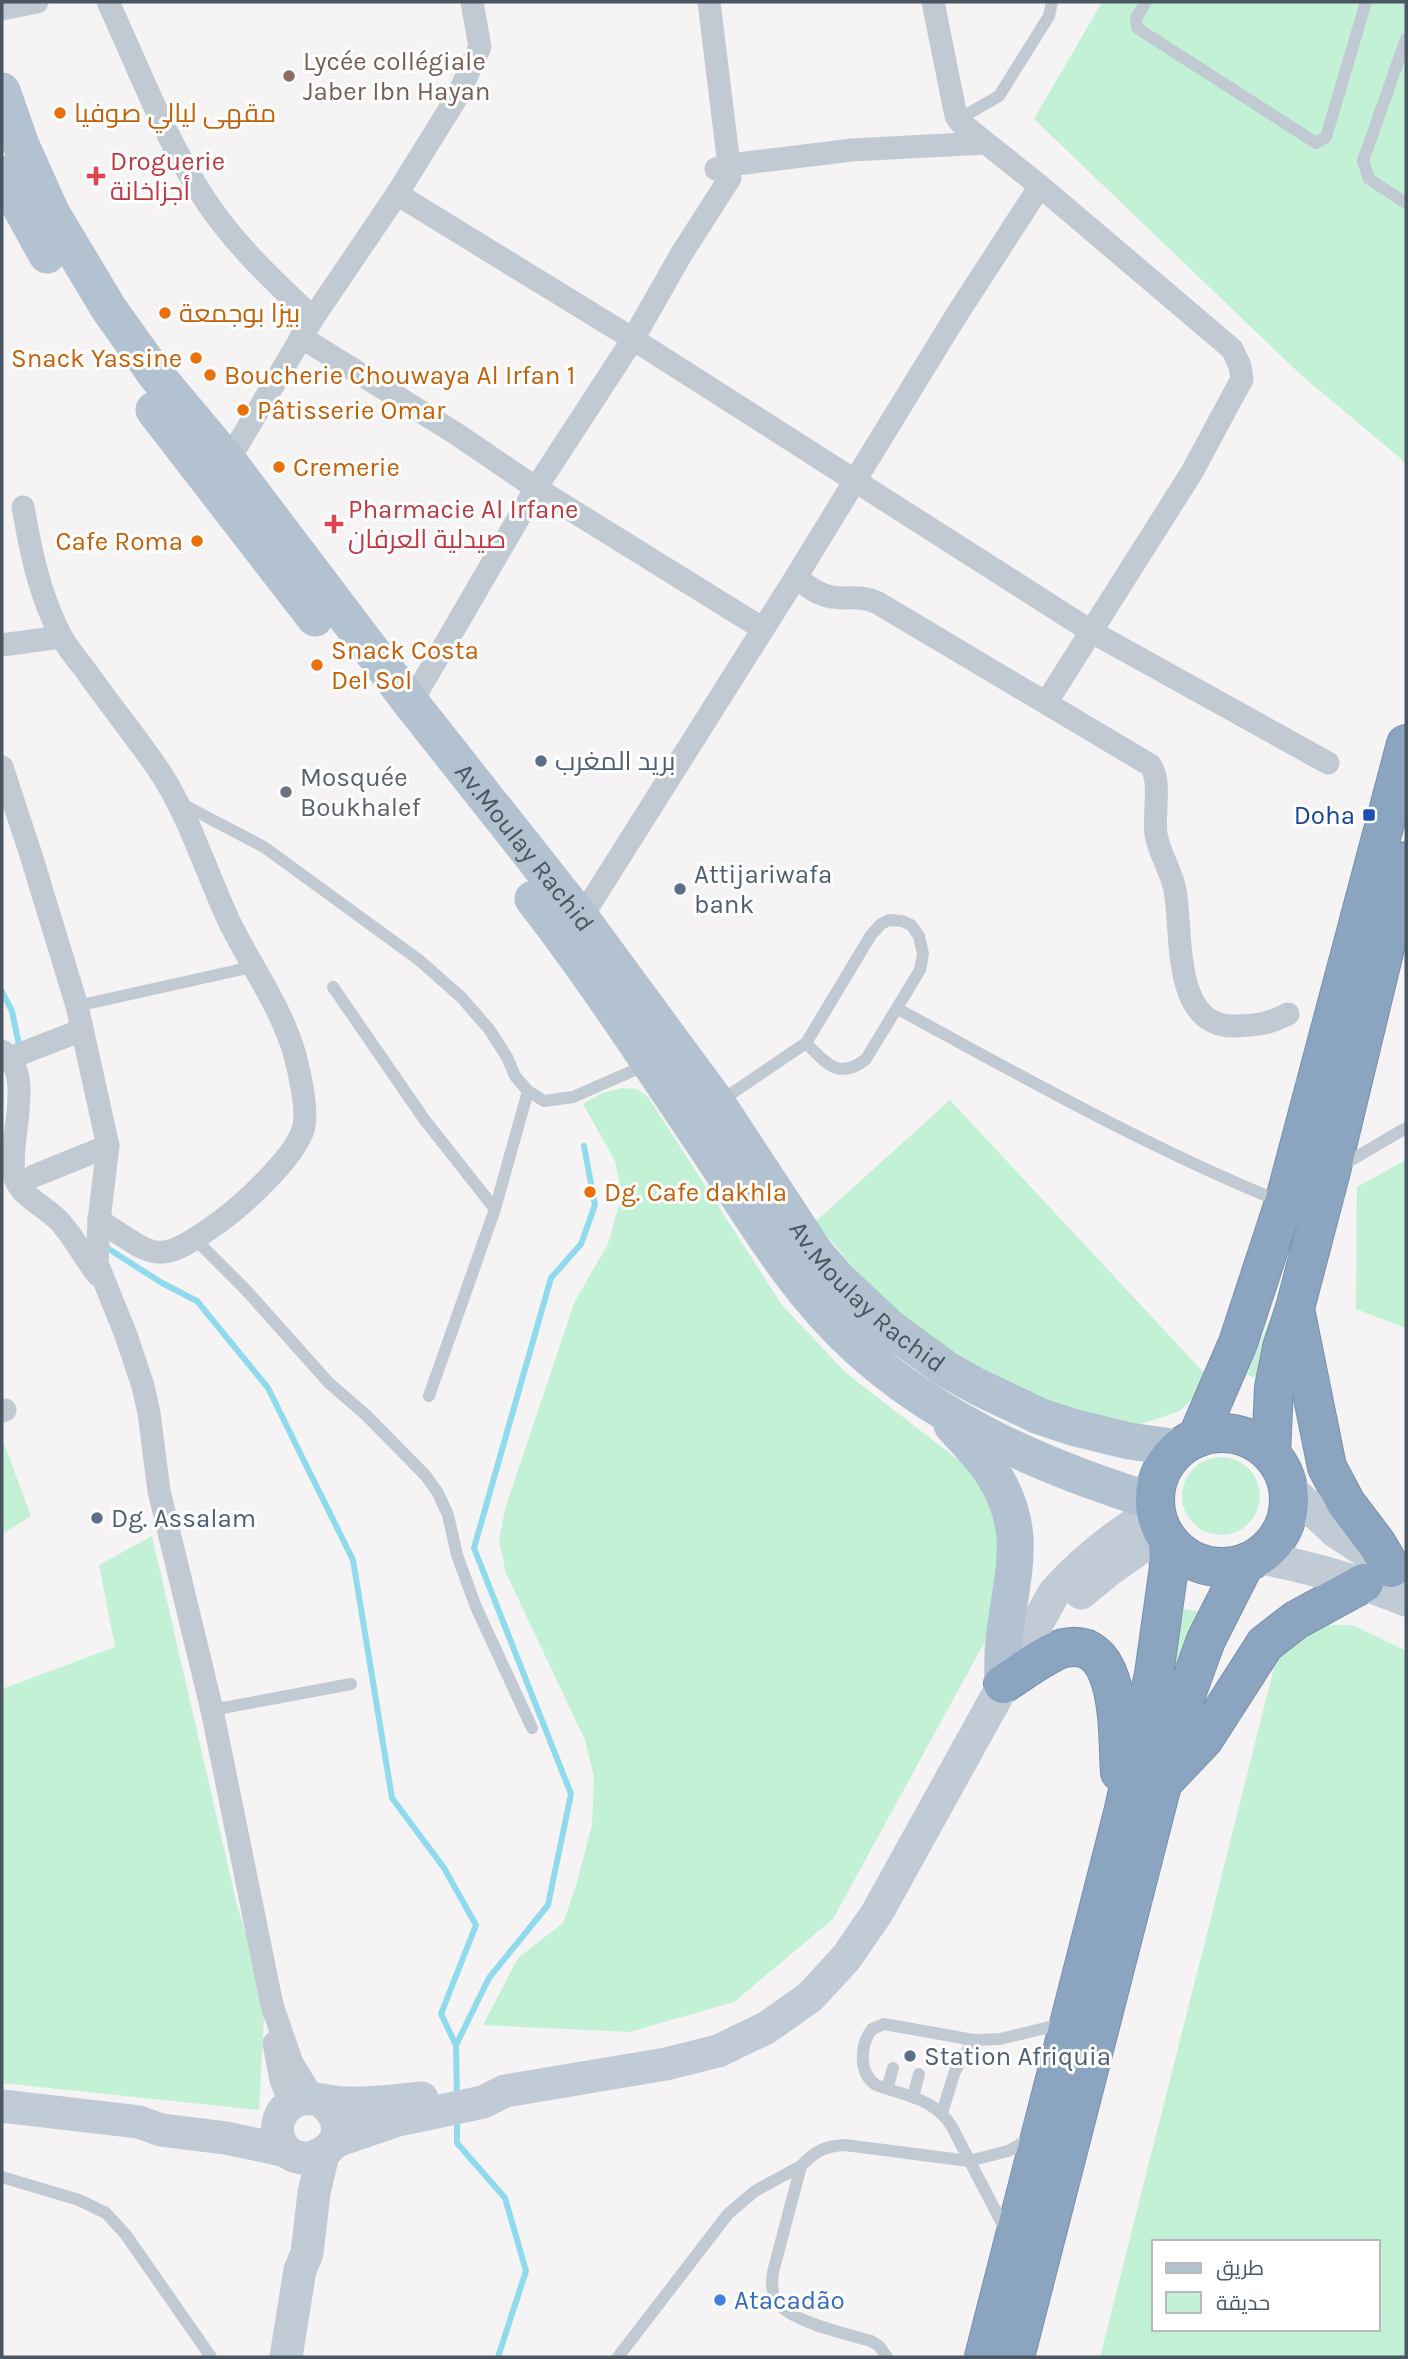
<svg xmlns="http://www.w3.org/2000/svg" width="1408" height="2359" viewBox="0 0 1408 2359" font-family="Karla,Cairo,sans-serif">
<rect width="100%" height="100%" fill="#f5f3f3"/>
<g fill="#c3f1d5" fill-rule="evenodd">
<polygon points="1102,2 1406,2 1406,463 1301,375 1034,119"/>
<polygon points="622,1088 637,1089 648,1097 782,1305 846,1373 974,1472 1001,1523 995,1623 833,1919 734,2002 629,2032 483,2025 518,1958 563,1923 576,1886 592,1825 594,1777 585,1740 506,1573 499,1541 505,1509 575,1301 608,1244 622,1194 615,1161 583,1104 602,1093"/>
<polygon points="950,1100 1205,1374 1195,1396 1180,1411 1138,1425 1020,1395 924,1336 857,1272 815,1222"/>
<polygon points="1406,1160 1406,1328 1356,1309 1357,1187"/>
<polygon points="1270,1319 1259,1379 1247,1375"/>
<polygon points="4,1444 31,1516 2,1534 2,1445"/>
<circle cx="1221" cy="1496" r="39"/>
<polygon points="152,1536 237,1905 265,1996 259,2110 2,2083 2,1689 115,1647 99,1565"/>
<polygon points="1184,1609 1201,1612 1169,1688"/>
<path d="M1324 1625H1353L1406 1651V2357H1100L1277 1656ZM1154 2242H1378V2329H1154Z"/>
</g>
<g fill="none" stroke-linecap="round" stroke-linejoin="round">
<g stroke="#90daee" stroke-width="6">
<polyline points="2,992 12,1011 20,1050"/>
<polyline points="104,1246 162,1283 197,1301 268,1388 353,1560 392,1798 444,1868 476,1925 441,2014 456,2045"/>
<polyline points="457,2097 456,2045 489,1978 548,1905 571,1794 474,1548 551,1278 581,1244 595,1205 584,1146"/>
<polyline points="457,2119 457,2143 505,2198 526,2271 498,2357"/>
</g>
<g stroke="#7690ad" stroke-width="40">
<g id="highway">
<polyline points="1296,1314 1327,1467 1346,1503 1377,1544 1391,1568"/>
<circle cx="1222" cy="1500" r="67"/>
<polyline points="1197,1438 1238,1343 1284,1203 1406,744"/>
<polyline points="1271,1453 1274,1388 1282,1348 1295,1308 1331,1171 1406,861"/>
<path d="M1003 1684C1019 1674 1048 1652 1064 1648 1124 1635 1117 1737 1120 1772"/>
<polyline points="1165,1780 1204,1739 1265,1644 1296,1620 1364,1583"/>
<polyline points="984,2357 1123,1813 1154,1674 1169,1567 1168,1540"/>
<polyline points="1015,2357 1183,1703 1206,1640 1245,1563"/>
</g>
</g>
<g stroke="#c1cad2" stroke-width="12">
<polyline points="1146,2 1136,18 1137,28 1316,143 1326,137 1366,2"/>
<polyline points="1406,39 1363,161 1369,179 1406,203"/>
<polyline points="959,119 999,96 1049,16 1052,2"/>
<polyline points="180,803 264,847 419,960 461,997 489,1029 507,1057 515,1076 528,1091 544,1101 573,1097 646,1065"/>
<polyline points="333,987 424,1119 495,1209"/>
<polyline points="77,1006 252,967"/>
<path d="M898 1009C1023 1077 1147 1147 1279 1201"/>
<path d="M719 1102 806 1043 871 935 881 924 889 920 902 921 911 925 919 936 923 954 920 970 866 1059C839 1081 826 1063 806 1043"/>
<polyline points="1341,1166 1406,1128"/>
<polyline points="195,1239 245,1289 329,1383 366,1415 426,1476 438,1493 448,1515 457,1555 476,1607 532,1728"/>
<polyline points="429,1396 495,1209 528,1091"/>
<polyline points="212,1710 351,1684"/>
<polyline points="887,2089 893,2068"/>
<polyline points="913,2097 919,2074"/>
<polyline points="942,2113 955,2071 974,2040"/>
<polyline points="2,2177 79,2200 106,2213 126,2235 211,2357"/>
<path d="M1006 2231 952 2127C935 2098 905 2096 876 2085 858 2073 860 2045 872 2029L884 2024 974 2040 1000 2039 1062 2024"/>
<polyline points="618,2357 728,2214 755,2191 801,2166"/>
<path d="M887 2357 879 2346 871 2341C847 2334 786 2321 775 2299 771 2290 772 2281 773 2272L801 2166C815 2151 825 2146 845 2145L969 2161 1008 2151 1032 2138"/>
</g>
<g stroke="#c1cad2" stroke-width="23">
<path d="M108 2C139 69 166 142 208 204 237 247 276 283 313 318"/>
<polyline points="709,2 729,165"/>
<polyline points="933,2 956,116 961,123 1040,186 1232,349 1240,366 1242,379 1192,472 1046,703"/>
<polyline points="2,9 37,2"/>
<polyline points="716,169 729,165 852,150 985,143"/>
<polyline points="397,194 633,339 1092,632 1328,763"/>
<polyline points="301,337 455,433 536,488 763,629"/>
<polyline points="228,461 313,318 397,194 457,97 480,47 472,2"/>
<path d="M23 507C31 552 39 593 60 634 66 646 75 657 84 668 107 701 133 733 156 766 188 812 205 869 228 919 249 963 280 1005 294 1052 299 1070 309 1112 303 1130 293 1159 243 1205 218 1223 157 1266 158 1259 99 1220"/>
<path d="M796 577C807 586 818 595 832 597 850 600 859 594 878 603L1150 765C1162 780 1153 814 1156 834 1159 853 1171 870 1175 890 1183 933 1171 1028 1236 1026 1259 1025 1268 1024 1288 1014"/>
<polyline points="2,645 61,637"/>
<polyline points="411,703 536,488 633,339 682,253 730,178"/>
<polyline points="2,767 31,855 77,1006 108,1146 99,1220 97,1263 126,1335 143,1386 149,1413 159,1491 212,1710 272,2005 292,2063 314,2099"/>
<polyline points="573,926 581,918 796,577 954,319 1040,186"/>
<path d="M2 1051C36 1074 8 1138 14 1174 18 1197 47 1206 61 1223 75 1239 85 1259 98 1275"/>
<polyline points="2,1061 82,1030"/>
<polyline points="34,1176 108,1146"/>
<polyline points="2,1411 5,1410"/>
<polyline points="274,2043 281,2080 290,2104"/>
</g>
<g stroke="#c1cbd6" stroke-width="33">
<polyline points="1289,1488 1336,1532 1391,1568"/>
<path d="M1257 1557C1309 1567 1357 1580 1406 1600"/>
<polyline points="1081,1593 1109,1570 1163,1532"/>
<path d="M322 2102C371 2142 290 2186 278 2135 276 2124 280 2113 288 2106 292 2102 297 2100 303 2099 315 2097 332 2103 346 2103 371 2104 396 2101 422 2098"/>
<polyline points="2,2106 139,2122 161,2130 226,2138 287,2151"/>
<path d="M334 2142 398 2120 483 2102 505 2091 666 2064 718 2051 766 2028 810 1997 846 1958 877 1913 1054 1593C1084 1559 1118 1533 1156 1510"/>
<polyline points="286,2357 300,2270 307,2253 314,2193 323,2154"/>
</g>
<g stroke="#b3c2d1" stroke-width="37">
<path id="s1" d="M2 91 21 145 52 214 109 309 156 375 228 461 411 703 581 918 717 1103 816 1254 839 1280 890 1328 946 1369 976 1386 1039 1416 1072 1427 1129 1441 1179 1448"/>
<polyline points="2,174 47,255"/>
<polyline points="154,410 315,618"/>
<path d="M533 899C599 984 658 1076 718 1165 760 1229 799 1294 856 1346 939 1423 1049 1469 1155 1502"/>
<path d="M952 1425C966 1441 982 1456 993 1474 1031 1532 1010 1579 1004 1641 1002 1655 1003 1670 1003 1684"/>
</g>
<use href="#highway" stroke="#8ba5c1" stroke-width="38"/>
</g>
<circle fill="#8d6e63" stroke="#fff" stroke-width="2.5" cx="289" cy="76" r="7"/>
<g fill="#e8710a" stroke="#fff" stroke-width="2.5">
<circle cx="60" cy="113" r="7"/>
<circle cx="165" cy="313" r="7"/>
<circle cx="196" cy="358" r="7"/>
<circle cx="210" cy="375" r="7"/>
<circle cx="243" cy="410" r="7"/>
<circle cx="279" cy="467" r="7"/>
<circle cx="197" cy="541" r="7"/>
<circle cx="317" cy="665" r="7"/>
<circle cx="590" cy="1192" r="7"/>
</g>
<g fill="#e0444e" stroke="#fff" stroke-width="2.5">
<path d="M92.5 165.5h7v7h7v7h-7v7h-7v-7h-7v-7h7z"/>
<path d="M330.5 513.5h7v7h7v7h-7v7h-7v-7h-7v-7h7z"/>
</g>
<g fill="#5c6f8a" stroke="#fff" stroke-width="2.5">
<circle cx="541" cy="761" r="7"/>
<circle cx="680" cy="889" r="7"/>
<circle cx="97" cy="1518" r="7"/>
<circle cx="910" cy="2056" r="7"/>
</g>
<circle fill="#6b7280" stroke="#fff" stroke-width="2.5" cx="286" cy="792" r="7"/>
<rect fill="#1a4fb4" stroke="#fff" stroke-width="2.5" x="1362" y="808" width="14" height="14" rx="3.5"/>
<circle fill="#3f7fe0" stroke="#fff" stroke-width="2.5" cx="720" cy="2300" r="7"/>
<g text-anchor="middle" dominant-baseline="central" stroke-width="6" stroke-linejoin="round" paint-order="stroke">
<g font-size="26" fill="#785e54" stroke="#fff" text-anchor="start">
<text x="303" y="61">Lycée collégiale<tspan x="303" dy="30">Jaber Ibn Hayan</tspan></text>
</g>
<g font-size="26" fill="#c56008" stroke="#fff" text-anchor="start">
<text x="74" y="113">مقهى ليالي صوفيا</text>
<text x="179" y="313">بيزا بوجمعة</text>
<text x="182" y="358" text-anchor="end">Snack Yassine</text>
<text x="224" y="375">Boucherie Chouwaya Al Irfan 1</text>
<text x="257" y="410">Pâtisserie Omar</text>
<text x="293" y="467">Cremerie</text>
<text x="183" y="541" text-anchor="end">Cafe Roma</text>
<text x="331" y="650">Snack Costa<tspan x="331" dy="30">Del Sol</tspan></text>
<text x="604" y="1192">Dg. Cafe dakhla</text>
</g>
<g font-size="26" fill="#be3a42" stroke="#fff" text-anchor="start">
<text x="110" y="161">Droguerie<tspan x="110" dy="30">أجزاخانة</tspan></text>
<text x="348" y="509">Pharmacie Al Irfane<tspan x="348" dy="30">صيدلية العرفان</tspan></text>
</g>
<g font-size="26" fill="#4e5e75" stroke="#fff" text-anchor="start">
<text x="555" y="761">بريد المغرب</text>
<text x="694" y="874">Attijariwafa<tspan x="694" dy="30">bank</tspan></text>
<text x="111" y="1518">Dg. Assalam</text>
<text x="924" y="2056">Station Afriquia</text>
</g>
<g font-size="26" fill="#5b616d" stroke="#fff" text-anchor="start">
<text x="300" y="777">Mosquée<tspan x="300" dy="30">Boukhalef</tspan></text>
</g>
<g font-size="26" fill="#164399" stroke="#fff" text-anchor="end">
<text x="1355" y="815">Doha</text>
</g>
<g font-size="26" fill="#4a5661" stroke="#fff">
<text stroke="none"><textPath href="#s1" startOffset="924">Av.Moulay Rachid</textPath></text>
<text stroke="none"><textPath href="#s1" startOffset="1491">Av.Moulay Rachid</textPath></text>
</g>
<g font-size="26" fill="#366cbe" stroke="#fff" text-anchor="start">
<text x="734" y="2300">Atacadão</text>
</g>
</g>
<rect width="1408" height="2359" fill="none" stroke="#4a5661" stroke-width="7"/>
<rect x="1152" y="2240" width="228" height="91" fill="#ffffff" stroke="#b7bbc0" stroke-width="2"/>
<rect x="1166" y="2263" width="35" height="10" fill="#b3c2d1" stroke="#b7bbc0" stroke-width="2"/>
<text x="1216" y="2275" font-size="21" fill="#4a5661">طريق</text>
<rect x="1166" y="2292" width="35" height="21" fill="#c3f1d5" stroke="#b7bbc0" stroke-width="2"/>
<text x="1216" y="2310" font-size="21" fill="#4a5661">حديقة</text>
</svg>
